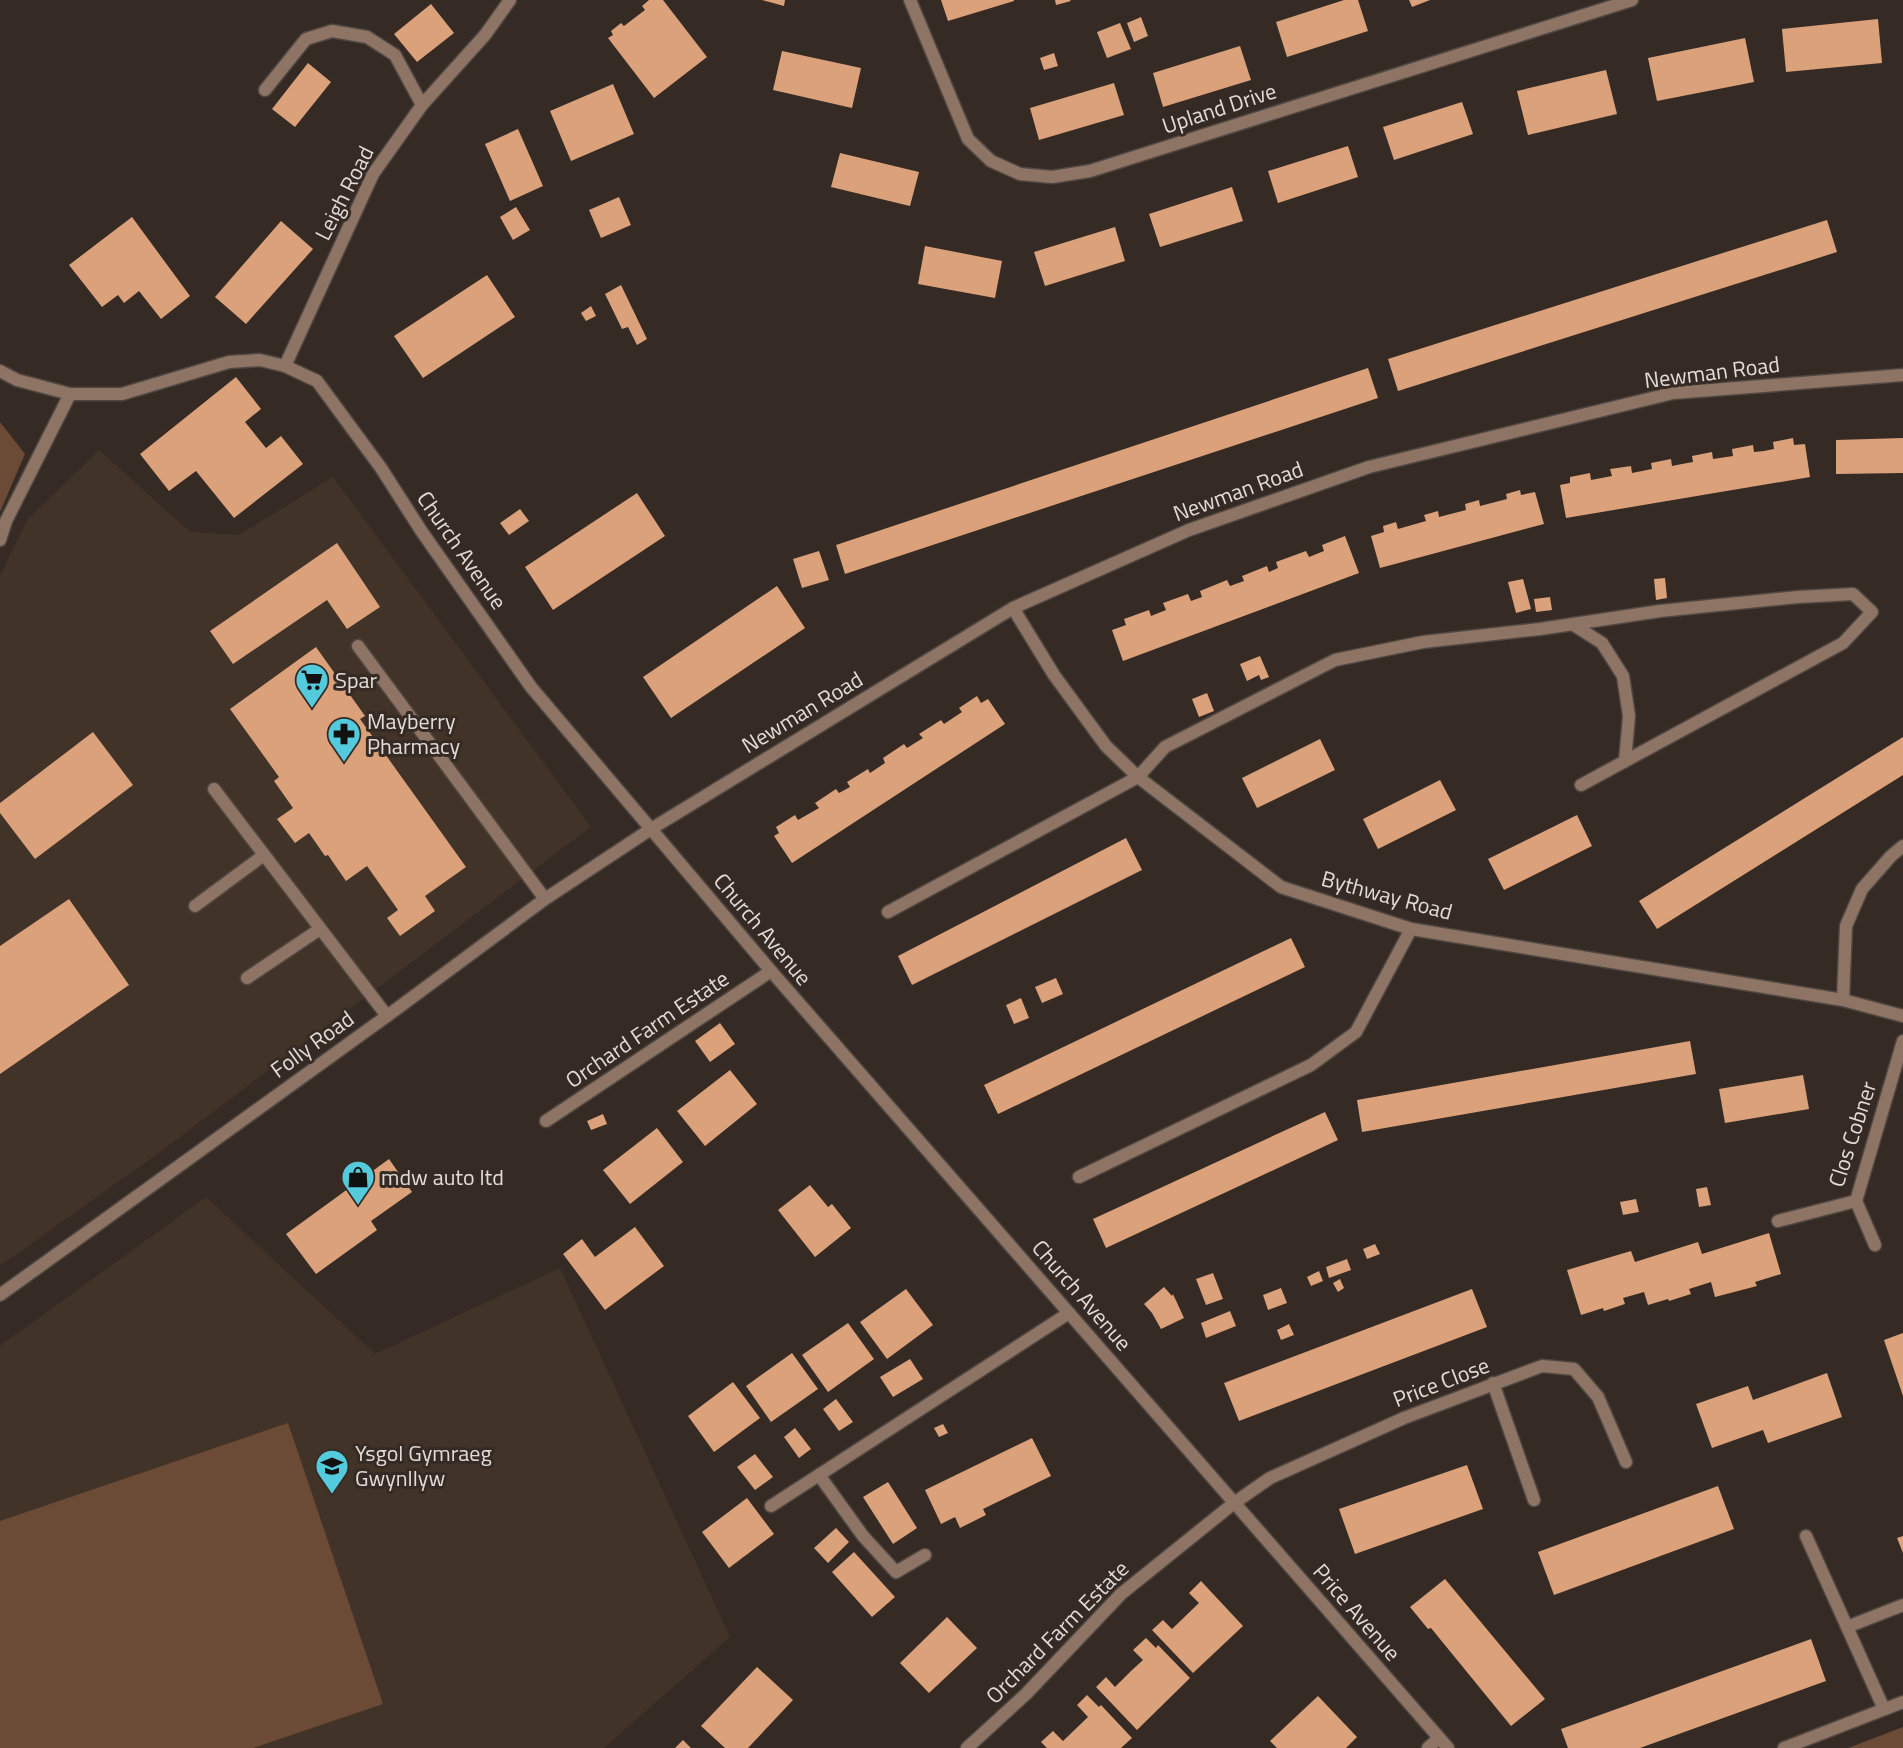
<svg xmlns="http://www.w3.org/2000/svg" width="1903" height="1748" viewBox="0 0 1903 1748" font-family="'Titillium Web',sans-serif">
<rect width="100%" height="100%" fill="#352b24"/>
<g fill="#423328">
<polygon points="99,450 190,532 239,535 333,477 591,827 160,1152 0,1266 0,576 27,520"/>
<polygon points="206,1197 375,1354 560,1268 730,1637 604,1748 0,1748 0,1346"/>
</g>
<g fill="#6b4b35">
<polygon points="0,422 25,454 0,512"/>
<polygon points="288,1423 383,1704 253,1748 0,1748 0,1521"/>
<polygon points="1903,1727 1903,1748 1848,1748"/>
</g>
<g fill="#dba17b">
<polygon points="649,0 663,0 707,57 654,98 608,38 613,35 611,31 621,23 624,26 645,10 642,6"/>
<polygon points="762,0 785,0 784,6"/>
<polygon points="941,0 1014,0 1014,1 948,21"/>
<polygon points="1055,0 1070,0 1071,1 1056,5"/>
<polygon points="1344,0 1358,0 1368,31 1287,57 1276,22"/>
<polygon points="1409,0 1430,0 1412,7"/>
<polygon points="431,4 454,33 417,62 394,34"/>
<polygon points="1141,17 1148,36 1134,42 1127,23"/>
<polygon points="1878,19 1882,63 1786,72 1782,29"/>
<polygon points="1120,23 1131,49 1107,58 1097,32"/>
<polygon points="1745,38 1754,82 1657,101 1648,58"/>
<polygon points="1240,46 1251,80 1163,107 1153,73"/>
<polygon points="782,51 861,68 852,108 773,90"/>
<polygon points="1054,53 1058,66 1044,70 1040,58"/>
<polygon points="308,63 331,82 295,127 272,109"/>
<polygon points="1606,70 1617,114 1528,135 1517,91"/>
<polygon points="1114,83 1124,115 1039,140 1030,108"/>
<polygon points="613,84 634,134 571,161 550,111"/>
<polygon points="1462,102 1473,134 1394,160 1383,127"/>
<polygon points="518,129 543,186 510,201 485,144"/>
<polygon points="1348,146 1358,177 1278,203 1268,171"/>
<polygon points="840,153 919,172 910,206 831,187"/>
<polygon points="1232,187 1243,221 1160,247 1149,214"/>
<polygon points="619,197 631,225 601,238 589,210"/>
<polygon points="516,207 530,230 513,240 500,217"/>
<polygon points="132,217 190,296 161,319 139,291 124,303 118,295 102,307 69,265"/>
<polygon points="1827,220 1837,252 1398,391 1388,359"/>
<polygon points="281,221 313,249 246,324 215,297"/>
<polygon points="1115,227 1125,261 1045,286 1034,252"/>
<polygon points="925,246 1002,261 995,298 918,284"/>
<polygon points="487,275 515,317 423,378 394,336"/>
<polygon points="621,285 647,339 637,345 628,327 622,329 605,294"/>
<polygon points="591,306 596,316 586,321 581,313"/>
<polygon points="1368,368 1378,398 845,574 836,545"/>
<polygon points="236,377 261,409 245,422 266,448 281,436 303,464 234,518 196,471 169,491 140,454"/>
<polygon points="1793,438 1794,445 1805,444 1810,477 1566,518 1560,485 1570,483 1570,477 1590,473 1591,480 1612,476 1610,469 1631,466 1632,473 1652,469 1651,463 1671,459 1672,466 1682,464 1693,462 1692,456 1712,452 1713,459 1733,456 1732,449 1753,445 1754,452 1764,451 1774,449 1773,442"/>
<polygon points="1903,438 1903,473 1836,474 1836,440"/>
<polygon points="1520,490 1521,495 1535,492 1544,524 1380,568 1371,536 1384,532 1383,526 1396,522 1398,529 1426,521 1424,515 1438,511 1439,517 1466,510 1465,504 1479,500 1480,506 1507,499 1506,494"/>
<polygon points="637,493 665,536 553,610 525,567"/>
<polygon points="520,509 529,521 509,535 500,523"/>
<polygon points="1345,536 1359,573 1123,661 1112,630 1126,625 1124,619 1149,610 1151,616 1166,610 1163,603 1188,594 1191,601 1202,597 1200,591 1227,580 1230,586 1244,581 1242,576 1267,566 1269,572 1278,568 1276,562 1306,551 1309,557 1324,551 1322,545"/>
<polygon points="337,543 380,607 347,629 327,600 233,664 210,631"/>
<polygon points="819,551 829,580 802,588 793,559"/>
<polygon points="1665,578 1667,598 1656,600 1654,579"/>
<polygon points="1523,579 1531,609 1516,613 1508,582"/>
<polygon points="777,586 805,628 671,718 643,677"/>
<polygon points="1550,597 1552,610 1536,612 1534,599"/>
<polygon points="316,647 365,716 360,719 466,867 425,896 435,911 400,936 387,918 398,910 367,866 346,881 328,855 325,856 309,833 295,843 277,819 293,808 274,781 279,777 230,709"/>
<polygon points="1260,656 1269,677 1261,680 1259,675 1247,681 1240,664"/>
<polygon points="1207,693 1214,711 1199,717 1192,699"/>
<polygon points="977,696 981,703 988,699 1005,724 792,863 774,836 779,833 776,827 795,815 798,820 819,808 815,803 836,789 839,793 850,787 847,782 868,769 870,773 885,763 883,758 904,744 907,748 923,738 919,734 941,720 944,724 962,712 959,708"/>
<polygon points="93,732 133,785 35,859 0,813 0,803"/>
<polygon points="1903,737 1903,775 1657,929 1639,901"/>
<polygon points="1320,739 1335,770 1257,808 1242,778"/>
<polygon points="1440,780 1456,810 1378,849 1363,819"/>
<polygon points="1577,815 1592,846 1504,890 1488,859"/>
<polygon points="1126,838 1142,870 912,985 898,956"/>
<polygon points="69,899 129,985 0,1074 0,946"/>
<polygon points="1291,938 1305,967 998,1114 984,1085"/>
<polygon points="1056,978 1063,994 1042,1003 1035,987"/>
<polygon points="1021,998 1029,1018 1014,1024 1006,1005"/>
<polygon points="720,1023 735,1044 710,1062 695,1041"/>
<polygon points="1690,1041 1696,1074 1362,1132 1357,1100"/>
<polygon points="730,1070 757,1104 705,1146 677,1111"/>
<polygon points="1803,1075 1809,1109 1725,1123 1719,1089"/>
<polygon points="1325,1112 1338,1140 1106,1248 1093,1219"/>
<polygon points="603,1114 607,1124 591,1130 587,1121"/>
<polygon points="657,1128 683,1162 630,1204 603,1170"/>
<polygon points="389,1159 412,1192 371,1221 377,1230 316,1274 286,1234"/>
<polygon points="810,1185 828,1207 832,1204 851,1228 815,1257 778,1210"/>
<polygon points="1707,1187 1711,1205 1699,1207 1696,1189"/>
<polygon points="1636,1199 1639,1212 1623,1215 1620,1202"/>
<polygon points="635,1227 664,1266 605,1310 563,1254 582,1239 595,1257"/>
<polygon points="1769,1233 1781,1274 1755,1282 1757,1286 1715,1297 1711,1282 1689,1289 1691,1294 1669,1301 1668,1299 1648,1305 1644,1292 1623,1298 1625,1304 1604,1311 1603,1308 1581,1315 1567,1270 1631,1251 1635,1262 1698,1242 1702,1254"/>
<polygon points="1375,1244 1380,1254 1367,1259 1363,1249"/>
<polygon points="1347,1259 1351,1270 1329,1278 1326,1267"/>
<polygon points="1319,1271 1323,1281 1311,1286 1307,1277"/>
<polygon points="1213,1273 1223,1299 1206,1305 1196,1279"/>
<polygon points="1340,1279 1344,1288 1338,1292 1333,1283"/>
<polygon points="1164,1287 1172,1296 1173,1294 1184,1318 1161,1329 1152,1313 1144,1304"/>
<polygon points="1281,1288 1287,1303 1268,1310 1263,1295"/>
<polygon points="906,1289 933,1325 887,1359 860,1322"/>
<polygon points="1472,1289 1487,1327 1239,1421 1224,1383"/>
<polygon points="1230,1311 1236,1326 1206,1338 1201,1323"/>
<polygon points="848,1323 874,1359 828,1392 802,1355"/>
<polygon points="1289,1324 1294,1335 1281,1340 1277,1330"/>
<polygon points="1903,1333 1903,1396 1884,1340"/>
<polygon points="792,1353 818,1389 771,1422 746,1386"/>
<polygon points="910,1359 923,1379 893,1397 880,1377"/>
<polygon points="1827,1373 1842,1417 1768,1443 1763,1430 1712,1448 1696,1404 1748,1386 1753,1400"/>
<polygon points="733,1382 760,1418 714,1452 688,1416"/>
<polygon points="836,1399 853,1422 839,1431 823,1409"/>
<polygon points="943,1424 948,1433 939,1437 934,1428"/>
<polygon points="795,1428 811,1449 799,1458 784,1437"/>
<polygon points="1032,1438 1051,1476 983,1509 986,1515 960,1528 955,1517 941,1524 925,1490"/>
<polygon points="755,1454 773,1477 755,1490 737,1467"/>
<polygon points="1467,1465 1483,1509 1355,1554 1339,1509"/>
<polygon points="888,1482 917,1528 893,1544 863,1497"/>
<polygon points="1718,1486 1734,1529 1554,1595 1538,1552"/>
<polygon points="747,1498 774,1534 729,1568 702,1532"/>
<polygon points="836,1528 849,1542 828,1563 814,1548"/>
<polygon points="1903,1536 1903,1553 1897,1538"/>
<polygon points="854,1552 895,1597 872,1617 832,1572"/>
<polygon points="1445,1579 1545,1699 1511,1726 1431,1628 1428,1629 1410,1607"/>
<polygon points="1201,1581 1243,1626 1193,1673 1152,1630 1163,1620 1172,1629 1199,1603 1189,1593"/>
<polygon points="947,1617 977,1648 929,1693 900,1663"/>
<polygon points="1146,1638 1156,1648 1158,1645 1190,1678 1137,1730 1096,1687 1106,1677 1115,1687 1131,1671 1143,1660 1133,1650"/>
<polygon points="1811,1639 1826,1681 1640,1748 1568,1748 1561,1729"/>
<polygon points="757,1667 793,1700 748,1748 725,1748 701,1726"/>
<polygon points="1087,1695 1099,1707 1101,1705 1132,1738 1121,1748 1047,1748 1041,1742 1053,1731 1063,1741 1088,1717 1077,1705"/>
<polygon points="1318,1696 1357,1737 1346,1748 1277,1748 1270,1741"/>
<polygon points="683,1740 691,1748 675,1748"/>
</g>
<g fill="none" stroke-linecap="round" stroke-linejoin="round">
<g stroke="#514741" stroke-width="15">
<g id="service">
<polyline points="265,90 306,39 332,31 367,37 395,55 422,105"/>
<polyline points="1572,624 1602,643 1623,676 1629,716 1625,761"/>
<polyline points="358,646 545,899"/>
<polyline points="214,789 387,1016"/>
<polyline points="195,906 264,855"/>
<polyline points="888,912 1138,777 1165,747 1335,660 1423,642 1540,629 1660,611 1798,597 1853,594 1872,612 1843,643 1581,785"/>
<polyline points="247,978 320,929"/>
<polyline points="1079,1177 1311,1065 1356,1032 1411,929"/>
<polyline points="1493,1383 1534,1500"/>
</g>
</g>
<g stroke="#514741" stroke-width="15">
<g id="minor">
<polyline points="910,0 968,139 991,161 1020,174 1052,177 1090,171 1632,0"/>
<polyline points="285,366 373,174 422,105 485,35 510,0"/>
<polyline points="0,371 17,380 70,394 122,394 229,362 260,360 285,366 317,381 381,468 422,532 531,687 771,971 1448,1748"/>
<polyline points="0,540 6,521 70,394"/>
<polyline points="1013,608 1054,675 1106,746 1138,777 1281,887 1411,929 1843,1000 1903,1016"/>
<polyline points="1843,1000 1846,926 1862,889 1891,856 1903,846"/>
<polyline points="546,1121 771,971"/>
<polyline points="1856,1201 1875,1245"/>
<polyline points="1778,1221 1856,1201 1903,1041"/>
<polyline points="0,1295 387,1016 545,899 651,829 1013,608 1189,530 1369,467 1673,393 1903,375"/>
<polyline points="819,1475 863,1536 896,1572 925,1555"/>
<polyline points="771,1506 1069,1313"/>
<polyline points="1806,1536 1884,1709"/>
<polyline points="1847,1627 1903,1605"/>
<polyline points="967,1748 1026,1694 1121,1594 1234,1503 1270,1478 1404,1418 1542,1366 1574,1369 1598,1397 1626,1462"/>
<polyline points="1428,1748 1439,1738"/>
<polyline points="1784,1748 1903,1702"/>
</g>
</g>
<use href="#service" stroke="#8d7465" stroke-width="12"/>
<use href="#minor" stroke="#8d7465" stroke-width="12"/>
</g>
<defs>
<g id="supermarket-pin" transform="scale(1.725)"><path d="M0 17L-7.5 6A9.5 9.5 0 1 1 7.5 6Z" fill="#54cadd" stroke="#352b24"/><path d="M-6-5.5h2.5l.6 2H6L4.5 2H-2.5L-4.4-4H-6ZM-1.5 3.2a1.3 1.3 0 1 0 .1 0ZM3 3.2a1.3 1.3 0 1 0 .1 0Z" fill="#111"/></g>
<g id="pharmacy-pin" transform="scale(1.725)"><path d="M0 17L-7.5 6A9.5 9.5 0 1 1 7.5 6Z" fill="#54cadd" stroke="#352b24"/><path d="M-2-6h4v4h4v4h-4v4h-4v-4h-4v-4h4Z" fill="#111"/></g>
<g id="shop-pin" transform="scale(1.725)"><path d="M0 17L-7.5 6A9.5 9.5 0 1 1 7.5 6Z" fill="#54cadd" stroke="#352b24"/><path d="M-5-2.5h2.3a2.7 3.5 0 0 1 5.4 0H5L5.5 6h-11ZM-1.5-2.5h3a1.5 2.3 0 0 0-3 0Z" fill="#111"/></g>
<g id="school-pin" transform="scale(1.725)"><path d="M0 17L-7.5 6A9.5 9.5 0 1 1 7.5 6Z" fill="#54cadd" stroke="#352b24"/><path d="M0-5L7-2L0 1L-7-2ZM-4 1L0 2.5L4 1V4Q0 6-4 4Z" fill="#111"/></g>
</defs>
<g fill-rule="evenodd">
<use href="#supermarket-pin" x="312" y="680"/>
<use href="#pharmacy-pin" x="344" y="734"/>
<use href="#shop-pin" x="358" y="1177"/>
<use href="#school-pin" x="332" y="1466"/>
</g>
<g text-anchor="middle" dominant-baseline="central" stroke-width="6" stroke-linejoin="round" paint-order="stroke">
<g font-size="22" fill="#e2dbd7" stroke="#352b24">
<text transform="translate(1219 108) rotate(-18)">Upland Drive</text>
<text transform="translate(344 193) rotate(-63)">Leigh Road</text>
<text transform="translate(1712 372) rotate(-7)">Newman Road</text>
<text transform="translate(1238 491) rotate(-20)">Newman Road</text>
<text transform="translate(462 550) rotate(55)">Church Avenue</text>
<text transform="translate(802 712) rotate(-31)">Newman Road</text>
<text transform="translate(1387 895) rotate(15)">Bythway Road</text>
<text transform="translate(763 929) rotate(50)">Church Avenue</text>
<text transform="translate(647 1029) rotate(-34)">Orchard Farm Estate</text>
<text transform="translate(312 1044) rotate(-36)">Folly Road</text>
<text transform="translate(1852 1134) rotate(-72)">Clos Cobner</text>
<text transform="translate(1082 1295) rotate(49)">Church Avenue</text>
<text transform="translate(1441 1382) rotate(-21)">Price Close</text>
<text transform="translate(1357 1612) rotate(49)">Price Avenue</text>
<text transform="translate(1057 1632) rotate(-45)">Orchard Farm Estate</text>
</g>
<g font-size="22" fill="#e2dbd7" stroke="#352b24" text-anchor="start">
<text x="335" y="680">Spar</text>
<text x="367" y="721">Mayberry<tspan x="367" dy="25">Pharmacy</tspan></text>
<text x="381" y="1177">mdw auto ltd</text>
<text x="355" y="1453">Ysgol Gymraeg<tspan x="355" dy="25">Gwynllyw</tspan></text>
</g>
</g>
</svg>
